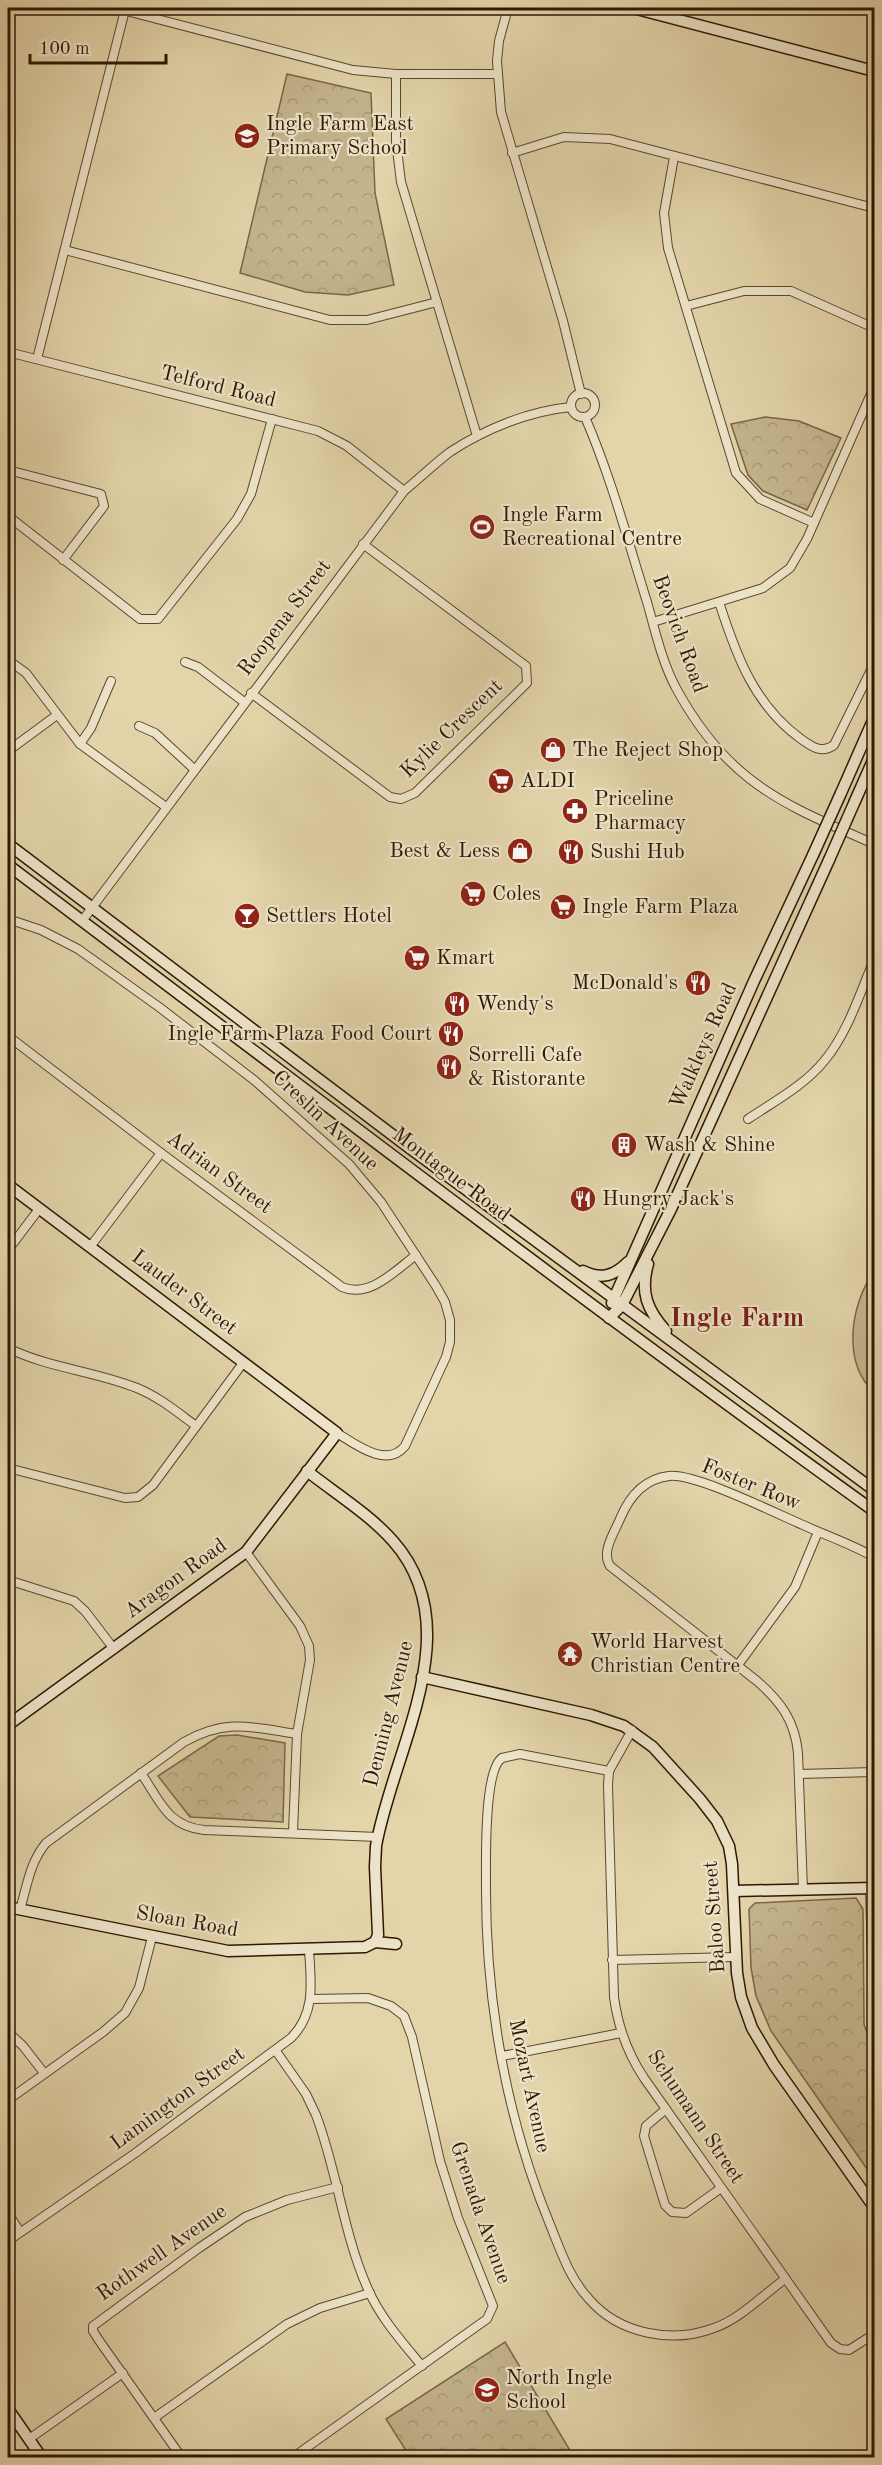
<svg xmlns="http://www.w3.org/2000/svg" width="882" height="2465" viewBox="0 0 882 2465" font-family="'Old Standard TT',serif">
<defs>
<pattern id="forest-crowns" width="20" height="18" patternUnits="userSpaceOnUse" patternTransform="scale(1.5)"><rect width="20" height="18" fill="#c4b48d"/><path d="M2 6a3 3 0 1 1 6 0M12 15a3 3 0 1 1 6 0" fill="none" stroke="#a99a78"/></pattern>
</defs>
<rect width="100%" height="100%" fill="#e3d4aa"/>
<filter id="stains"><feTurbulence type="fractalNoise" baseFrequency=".00333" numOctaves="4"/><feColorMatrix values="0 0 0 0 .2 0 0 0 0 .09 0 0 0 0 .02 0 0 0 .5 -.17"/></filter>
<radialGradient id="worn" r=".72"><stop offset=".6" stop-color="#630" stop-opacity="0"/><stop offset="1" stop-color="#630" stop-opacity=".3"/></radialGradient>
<path fill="#c4b48d" stroke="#786648" stroke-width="1.5" d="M874 1272V1392C842 1363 850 1304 874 1272Z"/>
<g fill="url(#forest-crowns)" stroke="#786648" stroke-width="1.5">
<polygon points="287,74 371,93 375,193 394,285 348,295 305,292 240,273"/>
<polygon points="765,417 799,421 841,438 807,510 763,491 748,475 731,424"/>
<polygon points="237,1735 285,1743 283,1822 190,1817 158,1776 219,1736"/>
<polygon points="856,1898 863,1909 864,2024 874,2052 874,2179 771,2031 756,1996 751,1968 749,1909 755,1903"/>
<polygon points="505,2342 574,2457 410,2457 386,2419"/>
</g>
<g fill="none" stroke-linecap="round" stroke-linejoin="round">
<g stroke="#5a472c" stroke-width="10">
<g id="street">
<polyline points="115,8 353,70 396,74 496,74"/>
<polyline points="508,8 499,41 497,61 501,112 563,321 581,394"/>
<polyline points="8,13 9,8"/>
<polyline points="396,74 396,141 401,182 477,436"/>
<polyline points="512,153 564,137 610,139 874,208"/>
<polyline points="674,157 664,213 668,248 736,473 760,499 814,523"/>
<polyline points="65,250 330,320 367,320 437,302"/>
<polyline points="686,306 744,291 791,291 874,328"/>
<polyline points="8,352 318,431 347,446 404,491"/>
<polyline points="37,359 125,10"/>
<circle cx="583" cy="405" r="12"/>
<path d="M585 417C611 477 628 541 647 602 655 630 662 662 676 688 695 723 719 755 750 779 787 808 832 825 874 844"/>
<polyline points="8,470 101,494 104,506 63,560"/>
<polyline points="8,516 140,619 158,619 237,519 251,494 272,419"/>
<path d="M719 602C736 655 754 705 801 739 812 747 822 754 834 745L874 664"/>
<polyline points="653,622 763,588 790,568 807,539 874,387"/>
<polyline points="8,660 26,673 80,744 166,807"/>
<polyline points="185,662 198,667 244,702"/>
<polyline points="251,693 390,797 401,799 415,793 527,683 526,666 363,544"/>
<polyline points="139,726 155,733 194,769"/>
<polyline points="80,744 91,728 111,681"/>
<polyline points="8,751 57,715"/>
<path d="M8 919 41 930 78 949 159 1007 254 1080 307 1127 349 1164 381 1202 436 1286 445 1302 450 1320V1342L446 1357 405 1446C387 1469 355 1444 337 1433"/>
<path d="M82 921 404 491C419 479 434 464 450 452 485 429 529 411 571 407"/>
<path d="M8 1036 161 1153 342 1287C369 1299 396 1270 416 1255"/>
<path d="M748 1119C775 1101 805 1085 825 1060 848 1032 860 993 874 960"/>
<polyline points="90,1247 161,1153"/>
<polyline points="8,1250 39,1209"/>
<path d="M8 1348C48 1368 95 1371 137 1388 159 1397 177 1412 196 1426"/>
<polyline points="8,1468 125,1498 138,1497 153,1485 243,1363"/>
<polyline points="246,1552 300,1626 309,1646 310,1660 297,1734 293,1832"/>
<polyline points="8,1580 74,1601 85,1611 114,1649"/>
<polyline points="738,1665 795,1587 818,1532"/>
<path d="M632 1730 609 1771 608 1785 614 1997C618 2027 628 2054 644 2078L831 2343 840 2349 849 2350 874 2334"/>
<path d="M609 1771 520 1754 502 1758C484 1770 486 1858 486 1881 485 1999 506 2119 551 2227 561 2252 570 2279 589 2299 619 2334 672 2344 714 2328 740 2319 763 2295 785 2279"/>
<path d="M141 1773C160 1801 167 1826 204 1830L378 1837"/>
<polyline points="799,1774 874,1772"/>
<polyline points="870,1888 874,2029"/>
<path d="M803 1890 798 1753C795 1721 781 1702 757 1681L610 1566C601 1552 614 1533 620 1519 629 1497 643 1479 669 1476 695 1473 775 1513 803 1525 827 1536 851 1544 874 1557"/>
<path d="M20 1910C27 1886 30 1862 46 1843L184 1742C227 1718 251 1727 297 1734"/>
<polyline points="612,1960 735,1957"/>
<polyline points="8,2032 23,2046 44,2073"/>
<path d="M276 2051 306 2094 316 2115C337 2170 343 2232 367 2287 379 2316 402 2342 422 2366"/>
<polyline points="502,2056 621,2033"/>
<polyline points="8,2100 103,2032 125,2013 139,1988 152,1937"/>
<polyline points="666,2109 646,2126 644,2136 665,2205 672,2212 686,2213 721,2188"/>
<polyline points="8,2213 20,2232"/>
<path d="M8 2241 134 2154 291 2038C316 2013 311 1982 309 1950"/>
<polyline points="154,2418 287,2324 320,2308 370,2293"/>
<polyline points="29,2439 123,2373"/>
<polyline points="182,2458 98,2339 93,2331 93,2326 199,2248 245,2217 287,2200 338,2187"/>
<polyline points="292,2458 487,2319 493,2306 458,2218 440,2161 412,2037 404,2016 391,2006 368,1998 311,1999"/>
</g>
</g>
<g stroke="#2d1802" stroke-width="13">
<g id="secondary">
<polyline points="633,8 874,71"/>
<polyline points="841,793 874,718"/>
<polyline points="855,801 874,758"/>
<polyline points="8,844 411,1149 874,1490"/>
<path d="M8 865C296 1082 582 1301 874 1511"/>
<polyline points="8,1185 337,1433 246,1552 8,1725"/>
<path d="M648 1264C640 1292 647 1310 666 1331"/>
<path d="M583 1271C601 1280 614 1276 628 1262"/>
<polyline points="612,1303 754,981 813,855"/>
<polyline points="609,1318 622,1305 671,1209 829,860"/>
<path d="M307 1471C335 1493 369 1514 393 1541 471 1629 393 1749 376 1846L375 1867 378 1935 375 1942"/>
<polyline points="422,1677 591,1715 624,1726 653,1747 700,1799 717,1821 729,1846 732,1864 737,1973 741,1997 752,2028 774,2065 874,2207"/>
<polyline points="734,1891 874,1888"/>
<polyline points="8,1907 228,1951 365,1947 375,1942 396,1944"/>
<polyline points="8,2409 42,2458"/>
</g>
</g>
<use href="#street" stroke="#ede3c8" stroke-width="8"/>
<use href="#secondary" stroke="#ede3c8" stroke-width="10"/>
<g stroke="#2d1802" stroke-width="13" stroke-linecap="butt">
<g id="secondary-bridge">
<polyline points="813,855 841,793"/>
<polyline points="829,860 855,801"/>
</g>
</g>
<use href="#secondary-bridge" stroke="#ede3c8" stroke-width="10"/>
</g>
<defs>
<g id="school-disc" transform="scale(1.35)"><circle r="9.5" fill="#8f2418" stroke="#ede3c8"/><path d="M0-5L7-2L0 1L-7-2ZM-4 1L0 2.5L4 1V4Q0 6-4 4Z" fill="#fff"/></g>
<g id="stadium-disc" transform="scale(1.35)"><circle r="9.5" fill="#8f2418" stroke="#ede3c8"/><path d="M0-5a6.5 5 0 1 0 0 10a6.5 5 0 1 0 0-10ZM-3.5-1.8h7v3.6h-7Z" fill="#fff"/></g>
<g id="shop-disc" transform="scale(1.35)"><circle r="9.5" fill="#8f2418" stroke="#ede3c8"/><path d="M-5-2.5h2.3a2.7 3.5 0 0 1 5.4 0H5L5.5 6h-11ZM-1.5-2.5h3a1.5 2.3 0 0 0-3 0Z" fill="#fff"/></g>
<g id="supermarket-disc" transform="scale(1.35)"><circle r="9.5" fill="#8f2418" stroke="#ede3c8"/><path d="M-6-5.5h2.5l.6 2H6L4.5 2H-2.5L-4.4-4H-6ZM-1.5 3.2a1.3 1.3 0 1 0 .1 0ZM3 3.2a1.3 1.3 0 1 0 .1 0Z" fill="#fff"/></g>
<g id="pharmacy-disc" transform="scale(1.35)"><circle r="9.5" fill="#8f2418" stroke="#ede3c8"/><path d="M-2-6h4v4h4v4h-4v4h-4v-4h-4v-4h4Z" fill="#fff"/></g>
<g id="restaurant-disc" transform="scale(1.35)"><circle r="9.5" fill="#8f2418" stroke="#ede3c8"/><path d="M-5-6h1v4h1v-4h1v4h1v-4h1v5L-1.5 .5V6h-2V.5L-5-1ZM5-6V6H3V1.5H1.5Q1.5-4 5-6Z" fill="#fff"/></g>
<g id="bar-disc" transform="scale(1.35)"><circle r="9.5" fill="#8f2418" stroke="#ede3c8"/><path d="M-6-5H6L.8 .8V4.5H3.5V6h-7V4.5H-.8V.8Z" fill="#fff"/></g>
<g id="building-disc" transform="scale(1.35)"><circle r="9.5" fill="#8f2418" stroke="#ede3c8"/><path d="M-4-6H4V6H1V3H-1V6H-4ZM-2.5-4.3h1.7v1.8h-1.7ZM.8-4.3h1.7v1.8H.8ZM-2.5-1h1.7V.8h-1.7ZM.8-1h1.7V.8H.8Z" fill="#fff"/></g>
<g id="temple-disc" transform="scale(1.35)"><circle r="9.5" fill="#8f2418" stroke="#ede3c8"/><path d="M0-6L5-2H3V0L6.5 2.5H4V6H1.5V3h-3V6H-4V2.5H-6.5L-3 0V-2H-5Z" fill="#fff"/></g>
</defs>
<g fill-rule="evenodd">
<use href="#school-disc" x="247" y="136"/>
<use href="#stadium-disc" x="482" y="527"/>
<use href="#shop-disc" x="553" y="750"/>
<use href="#supermarket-disc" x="501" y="781"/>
<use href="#pharmacy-disc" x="575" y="811"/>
<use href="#shop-disc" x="520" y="851"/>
<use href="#restaurant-disc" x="571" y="852"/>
<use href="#supermarket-disc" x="473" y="894"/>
<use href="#supermarket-disc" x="563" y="907"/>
<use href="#bar-disc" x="247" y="916"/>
<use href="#supermarket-disc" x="417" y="958"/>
<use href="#restaurant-disc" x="698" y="983"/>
<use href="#restaurant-disc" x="457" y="1004"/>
<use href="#restaurant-disc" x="451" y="1034"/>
<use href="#restaurant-disc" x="449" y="1067"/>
<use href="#building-disc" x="624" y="1145"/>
<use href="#restaurant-disc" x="583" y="1199"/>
<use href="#temple-disc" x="570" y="1654"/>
<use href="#school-disc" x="487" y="2390"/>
</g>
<g text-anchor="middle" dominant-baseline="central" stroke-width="4.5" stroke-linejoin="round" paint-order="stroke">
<g font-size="21" fill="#2d1802" stroke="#ede3c8" text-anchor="start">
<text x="266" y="124">Ingle Farm East<tspan x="266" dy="24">Primary School</tspan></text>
<text x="502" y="515">Ingle Farm<tspan x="502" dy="24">Recreational Centre</tspan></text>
<text x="572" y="750">The Reject Shop</text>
<text x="520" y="781">ALDI</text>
<text x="594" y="799">Priceline<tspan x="594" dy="24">Pharmacy</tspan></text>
<text x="500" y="851" text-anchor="end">Best &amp; Less</text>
<text x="590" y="852">Sushi Hub</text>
<text x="492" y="894">Coles</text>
<text x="582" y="907">Ingle Farm Plaza</text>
<text x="266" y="916">Settlers Hotel</text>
<text x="436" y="958">Kmart</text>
<text x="678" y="983" text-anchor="end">McDonald's</text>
<text x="476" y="1004">Wendy's</text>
<text x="432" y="1034" text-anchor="end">Ingle Farm Plaza Food Court</text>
<text x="468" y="1055">Sorrelli Cafe<tspan x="468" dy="24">&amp; Ristorante</tspan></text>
<text x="644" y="1145">Wash &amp; Shine</text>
<text x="602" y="1199">Hungry Jack's</text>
<text x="590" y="1642">World Harvest<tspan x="590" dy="24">Christian Centre</tspan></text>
<text x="506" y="2378">North Ingle<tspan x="506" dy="24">School</tspan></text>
</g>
<g font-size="21" fill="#2d1802" stroke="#ede3c8">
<text transform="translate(218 387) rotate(14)">Telford Road</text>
<text transform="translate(285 618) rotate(-53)">Roopena Street</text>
<text transform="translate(679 634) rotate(70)">Beovich Road</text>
<text transform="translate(452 729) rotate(-44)">Kylie Crescent</text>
<text transform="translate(704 1046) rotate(-66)">Walkleys Road</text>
<text transform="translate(325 1121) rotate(43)">Creslin Avenue</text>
<text transform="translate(219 1173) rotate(36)">Adrian Street</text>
<text transform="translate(451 1175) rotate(37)">Montague Road</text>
<text transform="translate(184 1293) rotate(37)">Lauder Street</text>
<text transform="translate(751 1485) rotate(22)">Foster Row</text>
<text transform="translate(176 1579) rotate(-36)">Aragon Road</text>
<text transform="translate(389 1714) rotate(-76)">Denning Avenue</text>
<text transform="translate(715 1917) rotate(-94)">Baloo Street</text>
<text transform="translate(187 1922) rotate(10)">Sloan Road</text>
<text transform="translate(529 2086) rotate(78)">Mozart Avenue</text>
<text transform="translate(178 2099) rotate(-36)">Lamington Street</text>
<text transform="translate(695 2117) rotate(56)">Schumann Street</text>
<text transform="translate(480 2213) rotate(71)">Grenada Avenue</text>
<text transform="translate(162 2253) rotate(-35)">Rothwell Avenue</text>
</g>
<g font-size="27" font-weight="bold" fill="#7a1f14" stroke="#ede3c8">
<text x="737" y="1318">Ingle Farm</text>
</g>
</g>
<rect width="882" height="2465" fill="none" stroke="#e3d4aa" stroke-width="30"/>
<rect x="9" y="9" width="864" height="2447" fill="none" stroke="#2d1802" stroke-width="3"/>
<rect x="15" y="15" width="852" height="2435" fill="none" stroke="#2d1802" stroke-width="1.5"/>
<path d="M30 54v9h136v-9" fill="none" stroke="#2d1802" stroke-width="3"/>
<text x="39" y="54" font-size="18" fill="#2d1802" stroke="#ede3c8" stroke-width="4.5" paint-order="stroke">100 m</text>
<rect width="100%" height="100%" filter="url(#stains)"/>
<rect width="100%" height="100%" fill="url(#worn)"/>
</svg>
